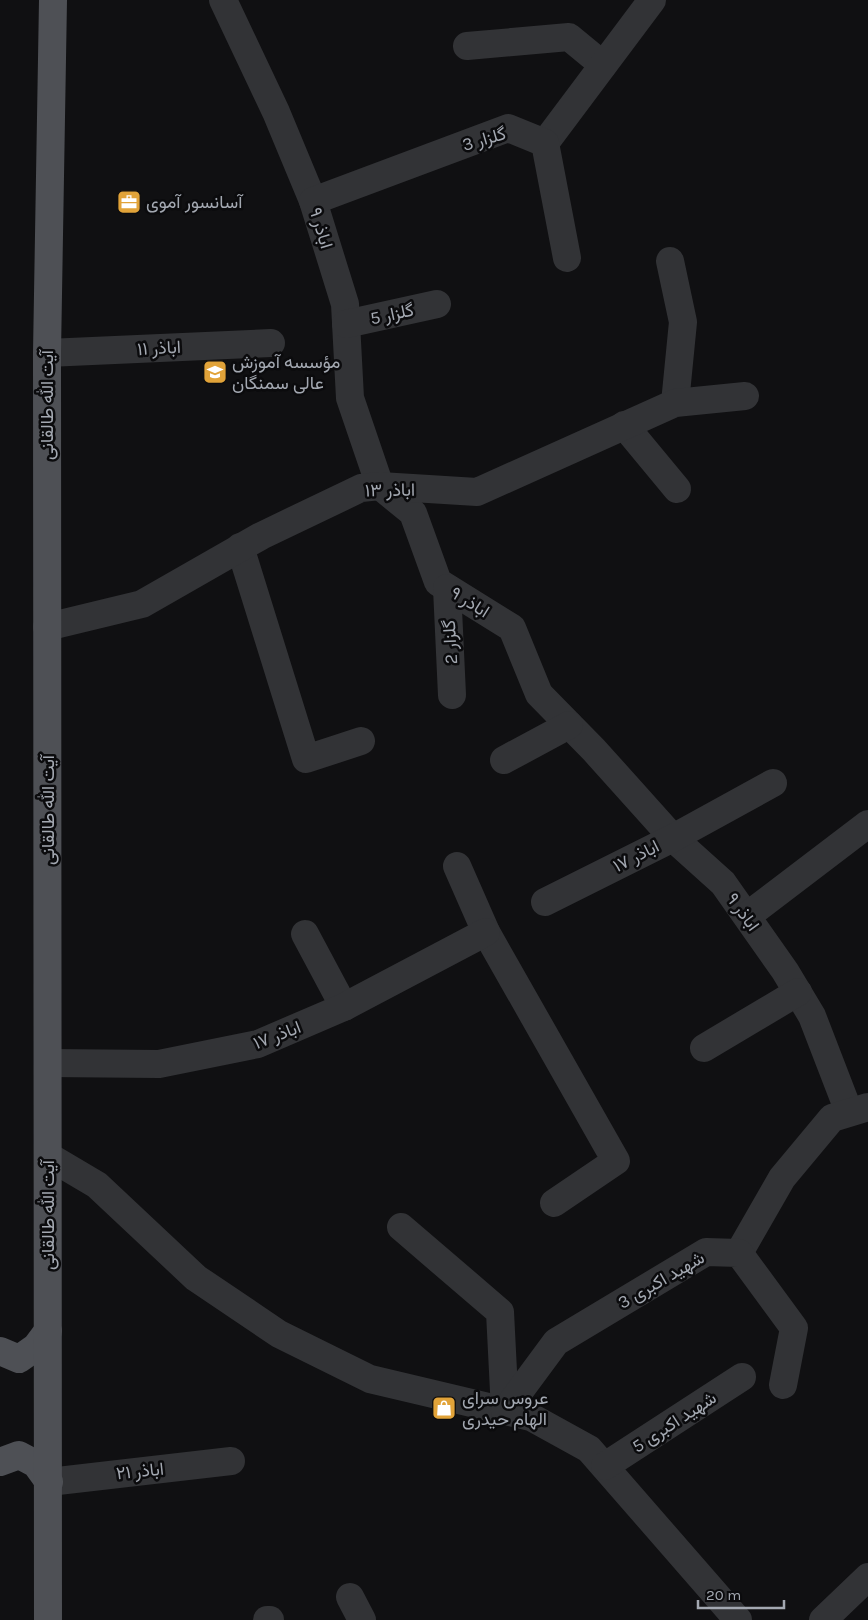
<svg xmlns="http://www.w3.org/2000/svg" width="868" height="1620" viewBox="0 0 868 1620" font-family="Karla,Vazirmatn,sans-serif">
<rect width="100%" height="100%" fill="#101012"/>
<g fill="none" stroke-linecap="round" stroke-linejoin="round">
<g stroke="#323336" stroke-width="28">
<polyline points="223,0 276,112 313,201 345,304 350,398 380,486 413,513 438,582 512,628 539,694 594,750 673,838 723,883 785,971 812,1016 849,1112"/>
<polyline points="467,46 569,37 603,65"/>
<polyline points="545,143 652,0"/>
<polyline points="313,201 508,128 545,143 567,258"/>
<polyline points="670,261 683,322 675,403"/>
<polyline points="346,324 437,304"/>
<polyline points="47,353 271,343"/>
<polyline points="624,425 677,489"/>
<polyline points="240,547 306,759 361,741"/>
<polyline points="447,588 452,695"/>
<polyline points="47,627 142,604 261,536 361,488 380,486 477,492 675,403 745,396"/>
<polyline points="504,760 569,725"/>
<polyline points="457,866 486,932 616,1161 554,1203"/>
<polyline points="545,902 673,838 773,783"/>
<polyline points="747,916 868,824"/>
<polyline points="305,934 344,1007"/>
<polyline points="704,1048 798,992"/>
<polyline points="48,1063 159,1064 258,1044 344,1007 486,932"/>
<polyline points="48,1156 97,1185 196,1278 279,1334 370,1379 531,1417 589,1449 738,1620"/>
<polyline points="401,1227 500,1312 505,1411"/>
<polyline points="739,1253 782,1178 832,1118 868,1107"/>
<polyline points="505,1411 556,1342 706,1252 739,1253 794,1328 783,1385"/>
<polyline points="605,1466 742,1377"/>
<polyline points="49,1482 231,1461"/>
<polyline points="350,1597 362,1620"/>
<polyline points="267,1620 270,1620"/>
<polyline points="823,1620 868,1577"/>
</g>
<g stroke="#4e5055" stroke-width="28">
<polyline points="0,1351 19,1359 36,1347 48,1331"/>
<polyline points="0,1462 19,1455 36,1464 49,1482"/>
<polyline points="48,1620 47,353 53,0"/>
</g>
</g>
<defs>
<g id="office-square" transform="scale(1.25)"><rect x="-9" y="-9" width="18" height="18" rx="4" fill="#e1a339" stroke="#0b0b0d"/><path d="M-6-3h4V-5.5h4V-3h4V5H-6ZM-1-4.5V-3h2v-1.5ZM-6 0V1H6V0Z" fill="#fff"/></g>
<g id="university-square" transform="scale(1.25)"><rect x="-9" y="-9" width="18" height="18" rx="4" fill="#e1a339" stroke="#0b0b0d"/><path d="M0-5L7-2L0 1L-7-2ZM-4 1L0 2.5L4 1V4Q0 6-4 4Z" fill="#fff"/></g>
<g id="shop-square" transform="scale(1.25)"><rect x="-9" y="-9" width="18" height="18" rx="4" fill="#e1a339" stroke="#0b0b0d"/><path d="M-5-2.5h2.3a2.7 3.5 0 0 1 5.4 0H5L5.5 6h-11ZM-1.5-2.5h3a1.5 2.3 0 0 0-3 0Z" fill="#fff"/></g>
</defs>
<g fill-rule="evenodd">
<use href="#office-square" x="129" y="202"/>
<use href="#university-square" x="215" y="372"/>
<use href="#shop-square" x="444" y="1408"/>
</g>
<g text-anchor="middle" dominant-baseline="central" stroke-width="5" stroke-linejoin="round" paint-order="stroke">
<g font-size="18" fill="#a3a8b1" stroke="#0b0b0d">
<text transform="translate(484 139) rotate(-16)">گلزار 3</text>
<text transform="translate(321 228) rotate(73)">اباذر ۹</text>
<text transform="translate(392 314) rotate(-12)">گلزار 5</text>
<text transform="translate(159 348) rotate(-3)">اباذر ۱۱</text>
<text transform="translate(47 405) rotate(-90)">آیت الله طالقانی</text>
<text transform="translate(390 490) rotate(-1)">اباذر ۱۳</text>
<text transform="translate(470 602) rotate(32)">اباذر ۹</text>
<text transform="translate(450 642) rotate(-93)">گلزار 2</text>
<text transform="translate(48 810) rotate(-90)">آیت الله طالقانی</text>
<text transform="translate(636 856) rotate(-27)">اباذر ۱۷</text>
<text transform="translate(743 912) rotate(54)">اباذر ۹</text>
<text transform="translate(277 1035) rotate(-21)">اباذر ۱۷</text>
<text transform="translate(48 1215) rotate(-90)">آیت الله طالقانی</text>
<text transform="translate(661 1280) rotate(-30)">شهید اکبری 3</text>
<text transform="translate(674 1422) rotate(-33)">شهید اکبری 5</text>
<text transform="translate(140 1471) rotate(-6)">اباذر ۲۱</text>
</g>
<g font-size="18" fill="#a3a8b1" stroke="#0b0b0d" text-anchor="start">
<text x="146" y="202">آسانسور آموی</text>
<text x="232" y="362">مؤسسه آموزش<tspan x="232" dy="21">عالی سمنگان</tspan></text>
<text x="462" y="1398">عروس سرای<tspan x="462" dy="21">الهام حیدری</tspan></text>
</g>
</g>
<path d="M698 1600v8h86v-8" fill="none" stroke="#a3a8b1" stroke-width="2.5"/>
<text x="706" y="1600" font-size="15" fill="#a3a8b1" stroke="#0b0b0d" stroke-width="4" paint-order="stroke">20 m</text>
</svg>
